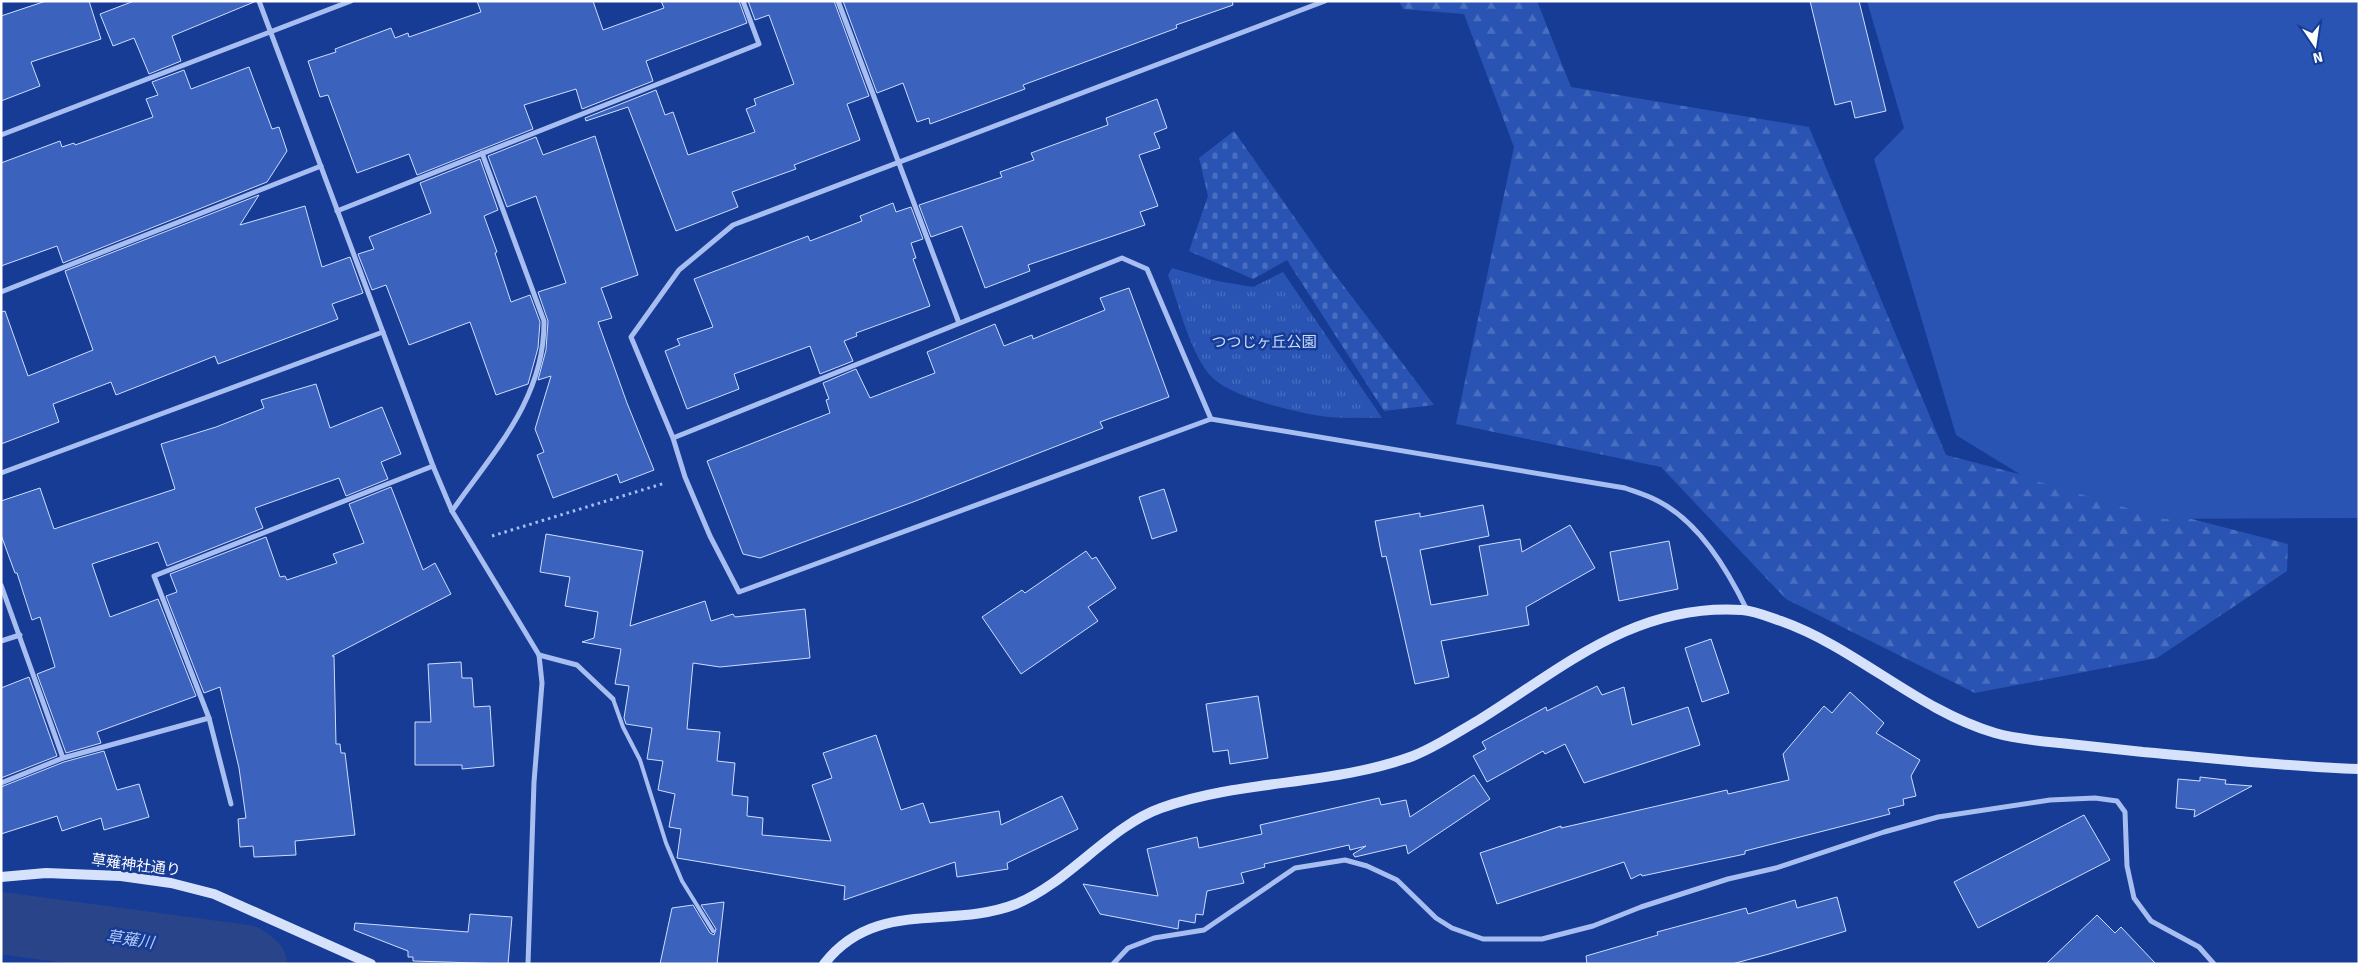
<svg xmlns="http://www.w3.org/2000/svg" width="2360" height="965" viewBox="0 0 2360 965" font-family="Signika,'Noto Sans JP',sans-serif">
<defs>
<pattern id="forest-firs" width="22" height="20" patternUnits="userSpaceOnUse" patternTransform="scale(1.25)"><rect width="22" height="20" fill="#2a54b4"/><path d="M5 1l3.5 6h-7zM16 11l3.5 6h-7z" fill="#4a6ebf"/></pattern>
<pattern id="cemetery-stones" width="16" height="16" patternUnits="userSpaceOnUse" patternTransform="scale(1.25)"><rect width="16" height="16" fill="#2a54b4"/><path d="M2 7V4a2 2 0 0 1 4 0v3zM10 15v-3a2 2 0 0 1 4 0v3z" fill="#4a6ebf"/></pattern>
<pattern id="park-tufts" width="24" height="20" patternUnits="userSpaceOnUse" patternTransform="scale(1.25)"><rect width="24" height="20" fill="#2a54b4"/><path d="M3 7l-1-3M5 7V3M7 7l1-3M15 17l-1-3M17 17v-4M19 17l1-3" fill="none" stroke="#4a6ebf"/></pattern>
</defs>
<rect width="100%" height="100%" fill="#163c96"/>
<polygon fill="url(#forest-firs)" points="1399,1 1537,1 1571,87 1809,127 1946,455 2288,544 2287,571 2157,658 1975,693 1786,599 1661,467 1456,424 1514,147 1464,14 1403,9"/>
<polygon fill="url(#cemetery-stones)" points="1234,131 1330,268 1434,405 1384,411 1287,260 1253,279 1189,251 1208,196 1199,158"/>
<path fill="url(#park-tufts)" d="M1172 268 1217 281 1253 287 1283 272 1382 418C1363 417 1341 419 1321 416 1292 411 1228 397 1209 374 1189 349 1179 305 1168 275Z"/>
<polygon fill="#2a54b4" points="1867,1 2359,1 2359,518 2164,519 2026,478 1956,435 1874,159 1904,128"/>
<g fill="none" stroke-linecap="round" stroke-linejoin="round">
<polyline stroke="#294488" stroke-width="62" points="1,923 246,956 256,964"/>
</g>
<g fill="#3b62bc" stroke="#cfddfc">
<polygon points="46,1 89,1 101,39 31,62 40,86 1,101 1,16"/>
<polygon points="134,1 254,1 254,2 172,36 181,61 149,74 134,38 113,46 100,14"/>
<polygon points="477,1 593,1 603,30 664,8 661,1 739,1 747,23 646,61 653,81 582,109 576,89 524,105 533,129 417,175 409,154 357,173 328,95 320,97 308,61 336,52 335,49 391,28 395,38 408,33 409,37 481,12"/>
<polygon points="748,1 834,1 869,96 847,104 860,140 794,165 796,169 732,192 738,207 676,231 628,107 586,121 585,118 656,90 665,115 673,112 688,155 755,132 746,109 756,105 754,99 794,84 769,15 755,20"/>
<polygon points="843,1 1232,1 1233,5 1176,25 1177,28 1023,85 1025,89 930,124 929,118 917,122 903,83 877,93"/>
<polygon points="1810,1 1859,1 1886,111 1855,118 1851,101 1835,105"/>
<polygon points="249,67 272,129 279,127 287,151 267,182 63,263 57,246 1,266 1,163 60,141 62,147 74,143 75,145 153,117 146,99 158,95 152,82 184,70 191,89"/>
<polygon points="1157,99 1167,128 1154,133 1160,148 1139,155 1158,206 1140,212 1145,225 1028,265 1030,271 985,288 962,226 931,237 919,205 1002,177 1000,172 1034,160 1031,153 1108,125 1106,118"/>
<polygon points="595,136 638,275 601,288 612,318 598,322 627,403 654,470 620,483 617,474 553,498 537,455 544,452 535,429 551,376 538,380 546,350 548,321 538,292 566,283 536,196 507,207 488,156 536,137 543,155"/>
<polygon points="480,159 498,210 484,216 497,252 495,253 511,302 530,295 540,322 538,348 528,384 496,395 470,322 409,345 386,285 372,290 358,254 374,249 369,237 431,213 420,183"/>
<polygon points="259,195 240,225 305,206 322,267 350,257 363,293 332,304 338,319 218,364 215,356 116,395 111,382 53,404 59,422 1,444 1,312 5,311 28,376 93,350 65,271"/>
<polygon points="893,203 896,212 911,207 923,239 911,243 916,258 913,259 930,306 856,333 857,336 844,341 853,361 820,374 810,346 734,374 739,389 687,409 665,351 680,345 677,339 713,327 694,279 808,236 810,241 862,221 860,216"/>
<polygon points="1129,288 1169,397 1100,422 1103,428 913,502 760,558 743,554 707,461 830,413 826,400 829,399 823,383 856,369 870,398 935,373 927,352 995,324 1004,346 1032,335 1033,339 1105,310 1100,298"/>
<polygon points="316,384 330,428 382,407 401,454 381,462 388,479 346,496 339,478 255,508 263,528 167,566 158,542 92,564 110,617 158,599 196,696 97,732 101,743 66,753 37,674 55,667 40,617 32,620 17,573 15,573 1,535 1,501 40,488 54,529 175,489 161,444 216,427 264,408 261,400"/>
<polygon points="391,487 423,570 435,563 451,594 332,656 334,656 336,744 340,744 341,753 345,753 355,835 295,841 296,855 254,857 253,846 240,847 238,819 246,818 239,768 220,687 204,693 166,596 177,592 170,574 266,537 280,577 285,576 287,580 337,563 333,554 364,543 349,504"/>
<polygon points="1164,489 1177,531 1152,539 1139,497"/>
<polygon points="1483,505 1489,536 1420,550 1431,605 1488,595 1479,546 1520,539 1522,552 1570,525 1595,568 1526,607 1529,625 1441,641 1449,677 1415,684 1386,556 1382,557 1375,521 1420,513 1420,517"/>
<polygon points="546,534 643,551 630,626 705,601 711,621 733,614 735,617 805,609 810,658 720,667 693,663 687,729 720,732 717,761 735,763 732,795 748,797 747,816 763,818 762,835 831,841 812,785 832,778 823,753 876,735 901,810 923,803 930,823 999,811 1001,825 1062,796 1078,829 1007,863 1008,869 957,877 955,862 844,900 845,886 677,858 681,829 669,827 675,794 658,790 663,761 647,759 652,728 626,724 624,718 629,686 615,684 621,649 582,642 594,638 598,612 565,606 570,577 540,572"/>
<polygon points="1669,541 1678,589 1619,601 1610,552"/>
<polygon points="1086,551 1092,559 1096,557 1116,588 1088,607 1098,621 1021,674 982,617 1022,590 1025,593"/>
<polygon points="1711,639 1729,693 1702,702 1685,648"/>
<polygon points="461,662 462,678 472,678 474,707 490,706 494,766 462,769 462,765 415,765 415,722 431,722 428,664"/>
<polygon points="29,677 57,756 1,778 1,688"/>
<polygon points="1597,686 1602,695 1624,687 1632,725 1688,707 1700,745 1584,783 1565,744 1545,754 1543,751 1487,782 1473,756 1486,749 1482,742 1546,707 1547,711"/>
<polygon points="1850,692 1884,723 1876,733 1920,760 1911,776 1916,796 1903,799 1904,805 1888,809 1890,814 1745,851 1745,854 1642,876 1641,874 1631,879 1624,862 1497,904 1480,853 1561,826 1561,828 1727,790 1728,794 1789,780 1783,754 1824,706 1832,713"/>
<polygon points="1258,696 1268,758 1230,764 1228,750 1213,752 1206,704"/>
<polygon points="104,751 117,790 139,784 149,817 104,830 101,818 62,831 57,816 1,834 1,787 64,762"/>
<polygon points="1474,775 1490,799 1408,854 1406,845 1355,857 1353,854 1366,846 1350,850 1349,845 1264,864 1265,867 1241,873 1244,883 1207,891 1203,915 1196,914 1195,923 1179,920 1178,929 1100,914 1083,884 1158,896 1147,849 1197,837 1199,848 1262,834 1260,825 1379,798 1381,805 1406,800 1410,817"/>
<polygon points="2200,777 2226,780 2225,784 2252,786 2194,817 2195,810 2176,808 2178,779 2200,781"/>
<polygon points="2084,815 2110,860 1978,928 1954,882"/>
<polygon points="1837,897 1846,931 1769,954 1732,964 1587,964 1586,956 1658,935 1657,932 1746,908 1748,914 1795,900 1797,908"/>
<polygon points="724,902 717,964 660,964 672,908 693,905 710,933 714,935 716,929 701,905"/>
<polygon points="470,914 512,917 508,964 413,961 413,957 408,957 408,951 354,930 355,923 468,932"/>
<polygon points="2097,915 2115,933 2121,927 2156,964 2046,964"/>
</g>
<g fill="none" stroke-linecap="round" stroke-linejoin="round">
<polyline stroke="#a8bef1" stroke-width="3" stroke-dasharray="2.5 4" stroke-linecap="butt" points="492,536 665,483"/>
<polyline stroke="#a8bef1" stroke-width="4" points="613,699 623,727 640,760 666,843 682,881 713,931"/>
<g stroke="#a8bef1" stroke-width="5">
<polyline points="259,1 433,466 452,511 539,655 542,683 534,782 528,964"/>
<polyline points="838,1 959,323"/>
<polyline points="1,135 351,1"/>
<polyline points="337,211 759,44 743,1"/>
<polyline points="1,292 321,166"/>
<path d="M1211 419 1625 488C1636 492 1647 495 1658 501 1699 522 1727 569 1747 610"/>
<polyline points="673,438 1122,258 1147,269 1211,419 739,592 710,536 685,477 673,438 631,337 679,270 733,225 1325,1"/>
<polyline points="1,473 383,332"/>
<path d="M452 511C494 451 545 398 544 321L482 153"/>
<polyline points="1,585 63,758"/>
<polyline points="1,641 20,635"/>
<polyline points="539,655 577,665 613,699"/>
<polyline points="209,718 231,804"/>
<polyline points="1,783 63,758 209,718 154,576 433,466"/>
<polyline points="1113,964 1128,948 1154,938 1204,930 1295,868 1345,860 1367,866 1397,880 1436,918 1452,928 1483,939 1542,939 1593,926 1641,907 1728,879 1776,868 1884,832 1938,817 2050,800 2095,798 2117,801 2125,812 2127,866 2134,898 2151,921 2199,947 2214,964"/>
</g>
<g stroke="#d6e1fc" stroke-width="10">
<polyline points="1,877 46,873 121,876 171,883 214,894 371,964"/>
<path d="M824 964C875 898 949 930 1016 904 1068 883 1110 826 1161 808 1242 779 1332 786 1413 756 1436 747 1458 732 1479 720 1564 667 1635 603 1742 610 1755 611 1769 617 1781 621 1857 648 1917 710 1995 733 2016 739 2039 741 2060 743 2088 746 2115 749 2143 752 2215 758 2287 767 2359 769"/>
</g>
</g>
<g text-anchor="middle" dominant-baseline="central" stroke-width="5" stroke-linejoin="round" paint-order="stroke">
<g font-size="15" fill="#cfddfc" stroke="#163c96">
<text x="1264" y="342">つつじヶ丘公園</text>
</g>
<g font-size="15" fill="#fff" stroke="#163c96">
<text transform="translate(136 865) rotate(7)">草薙神社通り</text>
</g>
<g font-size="16" font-style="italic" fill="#b4c9f8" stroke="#163c96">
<text transform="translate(130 940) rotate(8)">草薙川</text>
</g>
</g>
<rect width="2360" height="965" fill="none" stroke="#ffffff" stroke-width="5"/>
<g transform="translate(2315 45) rotate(167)" stroke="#163c96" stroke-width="4" paint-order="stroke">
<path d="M0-4L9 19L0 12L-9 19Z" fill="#ffffff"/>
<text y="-8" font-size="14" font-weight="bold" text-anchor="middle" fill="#ffffff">N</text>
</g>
</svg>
